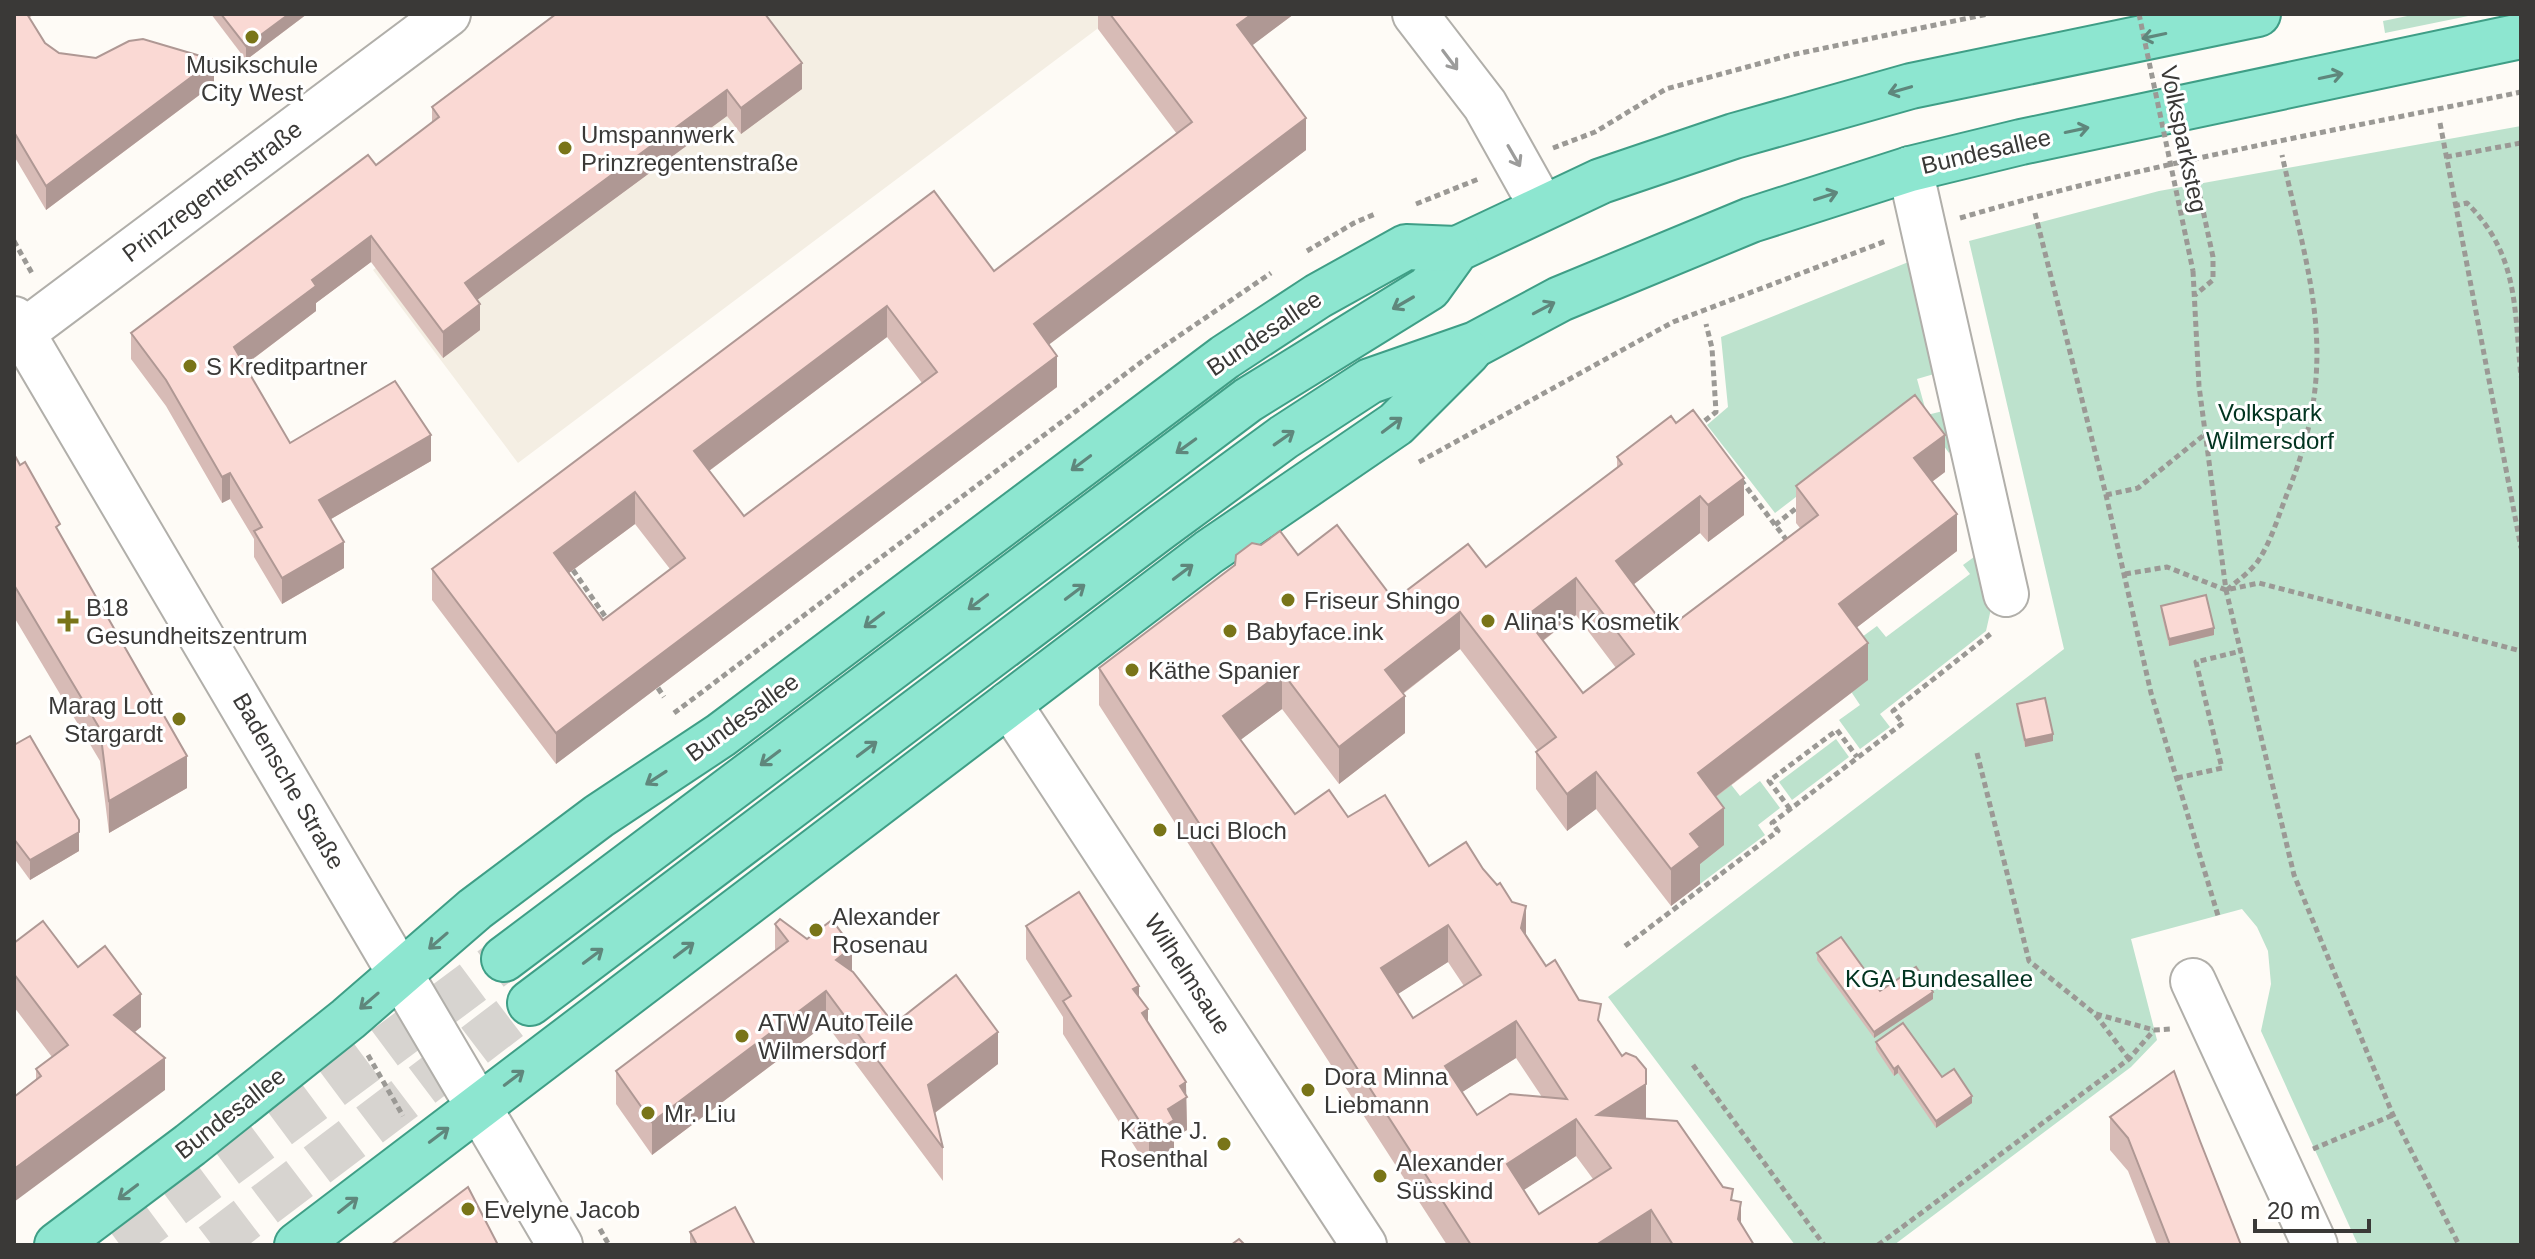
<svg xmlns="http://www.w3.org/2000/svg" width="2535" height="1259" viewBox="0 0 2535 1259" font-family="Arial,sans-serif">
<rect width="100%" height="100%" fill="#fefbf6"/>
<polygon fill="#f4eee3" points="592,14 1117,14 518,463 373,270 417,236"/>
<g fill="#bde2cd">
<polygon points="2417,14 2478,14 2385,33 2383,21"/>
<polygon points="2521,126 2521,1245 2358,1245 2261,1031 2271,984 2268,951 2257,927 2242,909 2131,939 2157,1040 2131,1067 1894,1245 1795,1245 1608,997 2064,649 1969,241 2159,191"/>
<polygon points="1916,259 1941,372 1917,379 1927,415 1951,409 1957,439 1949,453 1915,406 1775,513 1707,425 1728,407 1721,337"/>
<polygon points="1985,549 1993,600 1986,631 1880,714 1890,727 1860,749 1839,720 1860,705 1852,693 1862,637 1877,626 1886,637 1970,574 1963,565"/>
<polygon points="1836,739 1849,757 1792,800 1779,782"/>
<polygon points="1718,768 1740,796 1760,781 1780,808 1758,825 1765,835 1700,884 1690,871 1685,793"/>
</g>
<g fill="none" stroke-linecap="round" stroke-linejoin="round">
<g stroke="#d7d4d0" stroke-width="44" stroke-dasharray="44 22" stroke-linecap="butt">
<polyline points="120,1245 504,959"/>
<polyline points="212,1245 530,1003"/>
</g>
<g stroke="#b1afaa" stroke-width="48">
<g id="minor">
<polyline points="1415,14 1485,105 1542,207"/>
<polyline points="1910,169 2006,594"/>
<polyline points="14,319 560,1245"/>
<polyline points="14,339 448,14"/>
<polyline points="1009,704 1364,1245"/>
<polyline points="2193,981 2315,1245"/>
</g>
</g>
<g stroke="#3f9e86" stroke-width="48">
<g id="major">
<polyline points="504,959 1248,400 1429,288 1457,249 1601,181 1734,136 1911,86 2258,14"/>
<polyline points="530,1003 1160,528 1284,437 1370,381 1476,344 1560,299 1751,220 1910,169 2021,142 2521,36"/>
<polyline points="57,1245 190,1145 348,1019 475,909 599,816 721,735 1225,357 1318,296 1406,247 1457,249"/>
<polyline points="297,1245 1209,552 1396,424 1468,352"/>
</g>
</g>
<g stroke="#9b9995" stroke-width="5" stroke-dasharray="6 4" stroke-linecap="butt">
<polyline points="2440,123 2521,548"/>
<polyline points="1553,148 1595,132 1666,89 1791,55 1988,14"/>
<polyline points="2446,157 2521,143"/>
<polyline points="2195,173 2213,257 2213,280 2195,295"/>
<polyline points="1416,204 1481,178"/>
<path d="M2454 206 2467 203C2519 255 2514 308 2521 377"/>
<polyline points="2035,213 2106,495 2151,693 2219,919"/>
<path d="M1960 218C2144 164 2334 131 2521 92"/>
<polyline points="14,241 33,275"/>
<polyline points="1307,251 1354,223 1375,214"/>
<polyline points="2193,271 2199,386 2226,590 2294,875 2393,1115 2459,1245"/>
<polyline points="1697,427 1716,412 1712,348 1706,324"/>
<polyline points="1419,462 1673,322 1886,241"/>
<polyline points="1741,480 1788,542"/>
<polyline points="2106,495 2138,488 2204,435"/>
<polyline points="1775,525 1799,506"/>
<polyline points="573,570 609,622"/>
<polyline points="2125,574 2167,567 2226,590 2259,583 2521,651"/>
<path d="M2227 590C2237 581 2251 571 2258 561 2271 542 2279 514 2287 494 2341 362 2311 285 2282 155"/>
<polyline points="658,688 664,697"/>
<polyline points="674,713 1148,357 1271,273"/>
<polyline points="1977,753 2029,961 2095,1014 2129,1059"/>
<polyline points="2177,778 2222,768 2196,662 2241,651"/>
<polyline points="1790,809 1769,781 1837,730 1857,757"/>
<polyline points="1625,946 1778,831 1772,823 1903,723 1893,711 1993,632"/>
<polyline points="2096,1014 2154,1030 2170,1029"/>
<polyline points="368,1055 403,1116"/>
<polyline points="1693,1065 1824,1245"/>
<polyline points="2313,1149 2393,1115"/>
<polyline points="600,1229 609,1245"/>
<polyline points="1878,1245 2129,1059 2154,1030"/>
</g>
<use href="#minor" stroke="#fff" stroke-width="44"/>
<use href="#major" stroke="#8de6d0" stroke-width="44"/>
<polyline stroke="#9b9995" stroke-width="5" stroke-dasharray="6 4" stroke-linecap="butt" points="2139,14 2193,271"/>
</g>
<g fill="#d7bbb6" fill-rule="evenodd">
<polygon points="14,14 34,14 29,18 45,43 59,53 96,58 214,84 46,210 14,156"/>
<polygon points="211,14 307,14 246,60"/>
<polygon points="556,14 802,89 741,134 727,116 477,300 480,330 443,358 371,262 316,303 316,311 245,365 290,443 431,461 331,519 344,568 282,604 254,557 254,539 230,499 222,503 166,406 131,359 131,333 376,165 432,123 432,107"/>
<path d="M1098 14H1294L1252 45 1306 150 1049 344 1057 387 556 764 432 600V569L934 191 994 271 1177 134 1098 29ZM887 337 922 383 744 516 709 471ZM635 524 670 569 603 620 569 573Z"/>
<polygon points="14,454 60,535 187,788 109,833 100,761 14,617"/>
<path d="M1617 457 1744 515 1708 542 1700 533 1633 585 1667 629 1800 528 1796 523V486L1945 472 1932 482 1957 551 1856 628 1868 680 1716 797 1724 845 1700 864V884L1671 906 1596 809 1567 831 1536 789V752L1538 751 1460 649 1403 694 1405 733 1339 784 1282 709 1240 740 1295 814 1348 817 1429 866 1526 935 1546 966 1601 1024 1646 1118 1733 1200 1741 1224 1754 1245H1447L1099 705V668L1298 555 1394 600 1486 567 1617 468ZM1576 615 1616 668 1583 693 1543 641ZM1448 962 1464 986 1413 1018 1397 994ZM1516 1058 1542 1097 1477 1115 1462 1092ZM1576 1156 1593 1179 1539 1214 1523 1190Z"/>
<polygon points="2161,606 2214,635 2169,646 2161,612"/>
<polygon points="2017,704 2053,741 2025,747 2017,711"/>
<polygon points="14,745 79,851 30,880 14,858"/>
<polygon points="775,924 852,971 894,1024 998,1064 935,1113 943,1148 943,1181 826,1024 652,1155 616,1104 616,1071 775,951"/>
<polygon points="1026,926 1139,996 1148,1023 1186,1096 1187,1130 1174,1138 1174,1153 1149,1169 1063,1034 1063,1017 1026,959"/>
<polygon points="14,943 78,967 141,1027 135,1032 165,1090 36,1080 36,1069 52,1057 14,1007"/>
<polygon points="1817,953 1880,991 1933,999 1874,1038 1817,960"/>
<polygon points="1876,1042 1942,1077 1972,1103 1936,1128 1898,1073 1894,1076 1876,1049"/>
<polygon points="2110,1117 2200,1141 2241,1245 2157,1245 2128,1171 2110,1150"/>
<polygon points="690,1232 755,1245 690,1245"/>
</g>
<g fill="#af9894">
<polygon points="289,14 307,14 246,60 246,46"/>
<polygon points="1252,14 1294,14 1237,57 1237,25"/>
<polygon points="214,60 214,84 46,210 46,186"/>
<polygon points="802,63 802,89 741,134 741,108"/>
<polygon points="727,90 727,116 465,309 465,283"/>
<polygon points="1306,118 1306,150 1034,356 1034,324"/>
<polygon points="371,236 371,262 316,303 316,311 234,373 234,347 312,280"/>
<polygon points="480,304 480,330 443,358 443,332"/>
<polygon points="887,306 887,337 694,482 694,451"/>
<polygon points="1057,356 1057,387 556,764 556,733"/>
<polygon points="431,435 431,461 319,526 319,500"/>
<polygon points="1945,435 1945,472 1914,495 1914,458"/>
<polygon points="230,473 230,499 222,503 222,477"/>
<polygon points="1744,478 1744,515 1708,542 1708,505"/>
<polygon points="635,492 635,524 554,584 554,553"/>
<polygon points="1700,496 1700,533 1616,598 1616,561"/>
<polygon points="1957,514 1957,551 1839,641 1839,604"/>
<polygon points="344,542 344,568 282,604 282,578"/>
<polygon points="1576,578 1576,615 1525,654 1525,617"/>
<polygon points="1460,612 1460,649 1385,707 1385,670"/>
<polygon points="2214,628 2214,635 2169,646 2169,639"/>
<polygon points="1868,643 1868,680 1698,810 1698,773"/>
<polygon points="1282,672 1282,709 1223,753 1223,716"/>
<polygon points="1405,696 1405,733 1339,784 1339,747"/>
<polygon points="2053,734 2053,741 2025,747 2025,740"/>
<polygon points="187,756 187,788 109,833 109,801"/>
<polygon points="1596,772 1596,809 1567,831 1567,794"/>
<polygon points="1724,808 1724,845 1700,864 1700,884 1671,906 1671,869 1690,834"/>
<polygon points="79,832 79,851 30,880 30,860"/>
<polygon points="1526,906 1526,943 1521,928"/>
<polygon points="1448,925 1448,962 1381,1005 1381,968"/>
<polygon points="852,947 852,980 836,960"/>
<polygon points="1139,986 1139,1019 1133,989"/>
<polygon points="826,991 826,1024 652,1155 652,1122"/>
<polygon points="1933,992 1933,999 1874,1038 1874,1032"/>
<polygon points="141,994 141,1027 114,1048 114,1015"/>
<polygon points="1148,1009 1148,1042 1142,1013"/>
<polygon points="1516,1021 1516,1058 1445,1103 1445,1066"/>
<polygon points="998,1032 998,1064 928,1118 928,1085"/>
<polygon points="165,1058 165,1090 14,1202 14,1169"/>
<polygon points="1898,1066 1898,1073 1894,1076 1894,1069"/>
<polygon points="1186,1082 1187,1130 1174,1138 1174,1153 1149,1169 1149,1136 1168,1109 1180,1086"/>
<polygon points="1646,1084 1646,1121 1597,1115"/>
<polygon points="1972,1096 1972,1103 1936,1128 1936,1121"/>
<polygon points="1576,1119 1576,1156 1507,1201 1507,1164"/>
<polygon points="1741,1202 1741,1239 1738,1219"/>
<polygon points="1651,1210 1651,1245 1596,1245"/>
</g>
<g fill="#fad9d4" stroke="#af9894" stroke-width="2" fill-rule="evenodd">
<polygon points="14,14 27,14 45,43 59,53 96,58 129,41 143,39 214,60 46,186 14,132"/>
<polygon points="221,14 289,14 246,46"/>
<polygon points="556,14 765,14 802,63 741,108 727,90 465,283 480,304 443,332 371,236 312,280 316,286 234,347 290,443 395,381 431,435 319,500 344,542 282,578 254,531 262,527 230,473 222,477 166,380 131,333 368,155 376,165 439,117 432,107"/>
<path d="M1110 14H1252L1237 25 1306 118 1034 324 1057 356 556 733 432 569 934 191 994 271 1192 122ZM887 306 937 372 744 516 694 451ZM635 492 685 558 603 620 554 553Z"/>
<path d="M1915 395 1945 435 1914 458 1957 514 1839 604 1868 643 1698 773 1724 808 1690 834 1700 847 1671 869 1596 772 1567 794 1536 752 1556 737 1460 612 1385 670 1405 696 1339 747 1282 672 1223 716 1295 814 1329 790 1348 817 1385 795 1429 866 1466 842 1483 869 1497 885 1500 883 1512 902 1526 906 1521 928 1546 966 1555 960 1579 1000 1601 1004 1598 1020 1622 1056 1626 1053 1636 1057 1646 1069V1084L1597 1115 1677 1121 1723 1187 1733 1189 1731 1200 1741 1202 1738 1219 1754 1245H1673L1651 1210 1596 1245H1471L1099 668 1235 565 1236 555 1252 543 1261 545 1280 531 1298 555 1337 525 1394 600 1468 544 1486 567 1622 464 1617 457 1671 416 1676 423 1693 410 1744 478 1708 505 1700 496 1616 561 1667 629 1818 515 1796 486ZM1576 578 1634 654 1583 693 1525 617ZM1448 925 1481 975 1413 1018 1381 968ZM1516 1021 1567 1099 1510 1094 1477 1115 1445 1066ZM1576 1119 1611 1168 1539 1214 1507 1164Z"/>
<polygon points="14,454 20,465 25,462 60,524 56,527 187,756 109,801 100,729 14,585"/>
<polygon points="2206,595 2214,628 2169,639 2161,606"/>
<polygon points="2045,698 2053,734 2025,740 2017,704"/>
<polygon points="30,736 79,820 79,832 30,860 14,839 14,745"/>
<polygon points="1079,892 1139,986 1133,989 1148,1009 1142,1013 1186,1082 1180,1086 1187,1097 1168,1109 1174,1120 1149,1136 1063,1001 1071,996 1026,926"/>
<polygon points="780,919 807,939 832,920 852,947 836,960 853,972 894,1024 956,975 998,1032 928,1085 943,1148 826,991 652,1122 616,1071 788,941 775,924"/>
<polygon points="43,921 78,967 105,946 141,994 114,1015 165,1058 14,1169 14,1097 41,1076 36,1069 68,1045 14,974 14,943"/>
<polygon points="1841,937 1880,991 1916,967 1933,992 1874,1032 1817,953"/>
<polygon points="1903,1023 1942,1077 1954,1069 1972,1096 1936,1121 1898,1066 1894,1069 1876,1042"/>
<polygon points="2174,1071 2200,1141 2241,1245 2170,1245 2128,1138 2110,1117"/>
<polygon points="468,1187 498,1245 391,1245"/>
<polygon points="735,1207 755,1245 697,1245 690,1232"/>
<polygon points="1239,1239 1245,1245 1231,1245"/>
</g>
<defs><path id="oneway-shaft" d="M-6 0H5M1.5-3L5.5 0L1.5 3" fill="none" stroke-width="1.6" stroke-linecap="round" stroke-linejoin="round" transform="scale(2)"/></defs>
<g stroke="#5f877c">
<use href="#oneway-shaft" transform="translate(2154 36) rotate(168)"/>
<use href="#oneway-shaft" transform="translate(2331 76) rotate(-12)"/>
<use href="#oneway-shaft" transform="translate(1900 90) rotate(164)"/>
<use href="#oneway-shaft" transform="translate(2077 130) rotate(-12)"/>
<use href="#oneway-shaft" transform="translate(1826 196) rotate(-18)"/>
<use href="#oneway-shaft" transform="translate(1403 303) rotate(150)"/>
<use href="#oneway-shaft" transform="translate(1544 308) rotate(-28)"/>
<use href="#oneway-shaft" transform="translate(1392 425) rotate(-37)"/>
<use href="#oneway-shaft" transform="translate(1284 438) rotate(-35)"/>
<use href="#oneway-shaft" transform="translate(1186 446) rotate(144)"/>
<use href="#oneway-shaft" transform="translate(1081 463) rotate(143)"/>
<use href="#oneway-shaft" transform="translate(1183 572) rotate(-37)"/>
<use href="#oneway-shaft" transform="translate(1075 592) rotate(-37)"/>
<use href="#oneway-shaft" transform="translate(978 602) rotate(143)"/>
<use href="#oneway-shaft" transform="translate(874 620) rotate(143)"/>
<use href="#oneway-shaft" transform="translate(867 749) rotate(-37)"/>
<use href="#oneway-shaft" transform="translate(770 758) rotate(143)"/>
<use href="#oneway-shaft" transform="translate(656 778) rotate(147)"/>
<use href="#oneway-shaft" transform="translate(438 941) rotate(139)"/>
<use href="#oneway-shaft" transform="translate(684 950) rotate(-37)"/>
<use href="#oneway-shaft" transform="translate(593 956) rotate(-37)"/>
<use href="#oneway-shaft" transform="translate(369 1001) rotate(139)"/>
<use href="#oneway-shaft" transform="translate(514 1078) rotate(-37)"/>
<use href="#oneway-shaft" transform="translate(439 1135) rotate(-37)"/>
<use href="#oneway-shaft" transform="translate(128 1192) rotate(143)"/>
<use href="#oneway-shaft" transform="translate(348 1205) rotate(-38)"/>
</g>
<g stroke="#9c9c9b">
<use href="#oneway-shaft" transform="translate(1450 60) rotate(53)"/>
<use href="#oneway-shaft" transform="translate(1514 156) rotate(60)"/>
</g>
<g fill="#797519" stroke="#fff" stroke-width="3">
<circle cx="252" cy="37" r="8"/>
<circle cx="565" cy="148" r="8"/>
<circle cx="190" cy="366" r="8"/>
<circle cx="1288" cy="600" r="8"/>
<path d="M64 609h8v8h8v8h-8v8h-8v-8h-8v-8h8z"/>
<circle cx="1488" cy="621" r="8"/>
<circle cx="1230" cy="631" r="8"/>
<circle cx="1132" cy="670" r="8"/>
<circle cx="179" cy="719" r="8"/>
<circle cx="1160" cy="830" r="8"/>
<circle cx="816" cy="930" r="8"/>
<circle cx="742" cy="1036" r="8"/>
<circle cx="1308" cy="1090" r="8"/>
<circle cx="648" cy="1113" r="8"/>
<circle cx="1224" cy="1144" r="8"/>
<circle cx="1380" cy="1176" r="8"/>
<circle cx="468" cy="1209" r="8"/>
</g>
<g text-anchor="middle" dominant-baseline="central" stroke-width="6" stroke-linejoin="round" paint-order="stroke">
<g font-size="24" fill="#3a3937" stroke="#fff" text-anchor="start">
<text x="252" y="64" text-anchor="middle">Musikschule<tspan x="252" dy="28">City West</tspan></text>
<text x="581" y="134">Umspannwerk<tspan x="581" dy="28">Prinzregentenstraße</tspan></text>
<text x="206" y="366">S Kreditpartner</text>
<text x="1304" y="600">Friseur Shingo</text>
<text x="86" y="607">B18<tspan x="86" dy="28">Gesundheitszentrum</tspan></text>
<text x="1504" y="621">Alina's Kosmetik</text>
<text x="1246" y="631">Babyface.ink</text>
<text x="1148" y="670">Käthe Spanier</text>
<text x="163" y="705" text-anchor="end">Marag Lott<tspan x="163" dy="28">Stargardt</tspan></text>
<text x="1176" y="830">Luci Bloch</text>
<text x="832" y="916">Alexander<tspan x="832" dy="28">Rosenau</tspan></text>
<text x="758" y="1022">ATW AutoTeile<tspan x="758" dy="28">Wilmersdorf</tspan></text>
<text x="1324" y="1076">Dora Minna<tspan x="1324" dy="28">Liebmann</tspan></text>
<text x="664" y="1113">Mr. Liu</text>
<text x="1208" y="1130" text-anchor="end">Käthe J.<tspan x="1208" dy="28">Rosenthal</tspan></text>
<text x="1396" y="1162">Alexander<tspan x="1396" dy="28">Süsskind</tspan></text>
<text x="484" y="1209">Evelyne Jacob</text>
</g>
<g font-size="24" fill="#3a3937" stroke="#fff">
<text transform="translate(2184 139) rotate(78)">Volksparksteg</text>
<text transform="translate(1986 151) rotate(-13)">Bundesallee</text>
<text transform="translate(212 191) rotate(-37)">Prinzregentenstraße</text>
<text transform="translate(1264 333) rotate(-34)">Bundesallee</text>
<text transform="translate(742 717) rotate(-36)">Bundesallee</text>
<text transform="translate(289 781) rotate(60)">Badensche Straße</text>
<text transform="translate(1188 974) rotate(57)">Wilhelmsaue</text>
<text transform="translate(230 1113) rotate(-38)">Bundesallee</text>
</g>
<g font-size="24" fill="#023420" stroke="#fff">
<text x="2270" y="412">Volkspark<tspan x="2270" dy="28">Wilmersdorf</tspan></text>
<text x="1939" y="978">KGA Bundesallee</text>
</g>
</g>
<rect width="2535" height="1259" fill="none" stroke="#3a3937" stroke-width="32"/>
<path d="M2255 1219v12h114v-12" fill="none" stroke="#3a3937" stroke-width="4"/>
<text x="2267" y="1219" font-size="24" fill="#3a3937" stroke="#ffffff" stroke-width="6" paint-order="stroke">20 m</text>
</svg>
